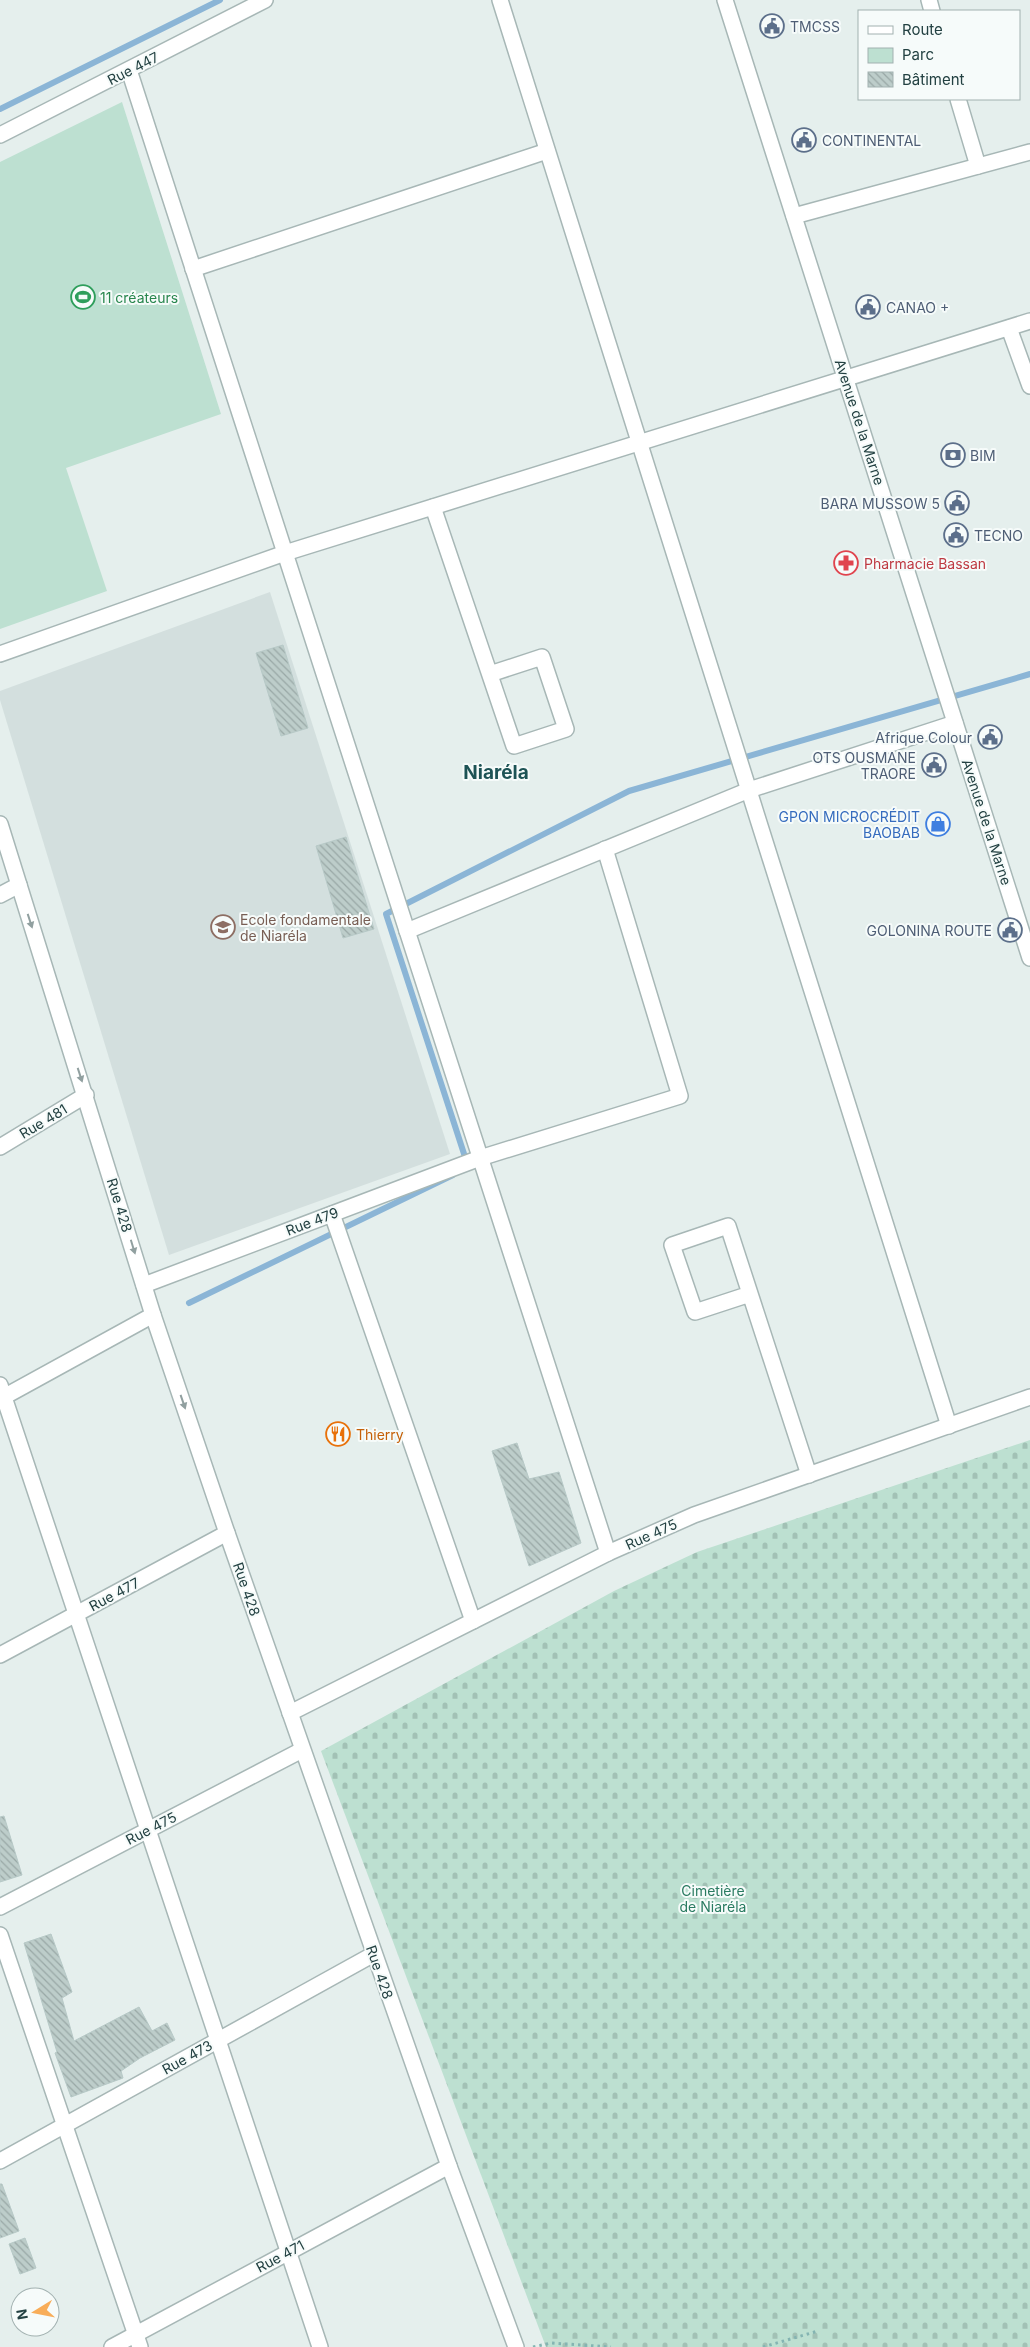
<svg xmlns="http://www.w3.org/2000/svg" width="1030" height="2347" viewBox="0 0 1030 2347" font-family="Inter,sans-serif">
<defs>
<pattern id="cemetery-stones" width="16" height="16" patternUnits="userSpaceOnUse" patternTransform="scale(1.25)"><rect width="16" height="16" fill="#bde0d1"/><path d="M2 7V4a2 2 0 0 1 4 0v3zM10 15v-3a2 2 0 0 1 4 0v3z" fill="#a2c1b5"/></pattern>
<pattern id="building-back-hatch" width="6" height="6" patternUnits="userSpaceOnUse" patternTransform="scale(1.25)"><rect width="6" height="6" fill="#bdcdca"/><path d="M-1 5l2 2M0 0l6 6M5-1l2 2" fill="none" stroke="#99a8a6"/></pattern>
</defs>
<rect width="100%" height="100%" fill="#e5efed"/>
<polygon fill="#d3dfde" points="270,592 450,1154 169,1255 0,700 0,691"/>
<polygon fill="#bde0d1" points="122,102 221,414 66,468 107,591 0,629 0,162"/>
<polygon fill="url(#cemetery-stones)" points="1030,1440 1030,2347 546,2347 321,1751 614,1591 697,1552"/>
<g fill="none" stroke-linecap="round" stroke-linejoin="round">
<g stroke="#8bb5d6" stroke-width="6">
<polyline points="0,109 220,0"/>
<polyline points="467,1163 386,914 629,791 1030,674"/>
<polyline points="189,1303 453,1175"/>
</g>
</g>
<g fill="url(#building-back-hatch)" stroke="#b7c9c7">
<polygon points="283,645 308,728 281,736 256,653"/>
<polygon points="346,837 374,929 343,938 316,846"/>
<polygon points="517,1443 529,1479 559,1472 581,1543 529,1566 492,1451"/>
<polygon points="4,1816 22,1875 0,1882 0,1817"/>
<polygon points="51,1934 72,1992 62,1998 74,2041 139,2007 152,2031 167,2023 175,2040 140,2058 121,2071 123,2078 71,2097 55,2053 57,2052 24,1943"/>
<polygon points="0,2184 2,2184 19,2231 0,2238"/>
<polygon points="25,2238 36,2268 20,2274 9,2244"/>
</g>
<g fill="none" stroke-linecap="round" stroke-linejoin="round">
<g stroke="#a7b7b6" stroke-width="18">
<g id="minor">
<polyline points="500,0 949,1426"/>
<polyline points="725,0 1030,958"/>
<polyline points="929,0 932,11"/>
<polyline points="129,70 608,1553"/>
<polyline points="958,99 978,166"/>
<polyline points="0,135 265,0"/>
<polyline points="794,216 1030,152"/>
<polyline points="193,269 547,151"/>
<polyline points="1009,328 1030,386"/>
<polyline points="433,507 514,746 566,729 542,657 490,674"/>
<polyline points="0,654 285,553 1030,321"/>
<polyline points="0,824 153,1315 227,1533 449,2166 516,2347"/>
<polyline points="0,895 19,885"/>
<polyline points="407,931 749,790 955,723"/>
<polyline points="0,1147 86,1095"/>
<polyline points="332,1214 473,1621"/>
<polyline points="144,1285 480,1158 680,1096 605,849"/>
<polyline points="750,1294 695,1312 672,1245 728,1226 809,1475"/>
<polyline points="0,1385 320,2347"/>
<polyline points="0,1399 153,1315"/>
<polyline points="0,1655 227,1533"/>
<polyline points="290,1713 608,1553 694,1515 1030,1397"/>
<polyline points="0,1907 302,1750"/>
<polyline points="0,1935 140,2347"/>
<polyline points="0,2161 374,1954"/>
<polyline points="112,2347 449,2166"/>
</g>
</g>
<g stroke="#84b4b2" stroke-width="3" stroke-dasharray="2.5 4" stroke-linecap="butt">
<polyline points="533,2347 551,2343 611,2347"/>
<polyline points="763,2347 818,2331"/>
</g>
<use href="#minor" stroke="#fff" stroke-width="15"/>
</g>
<defs><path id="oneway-solid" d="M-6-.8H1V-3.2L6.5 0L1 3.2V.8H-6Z" transform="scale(1.25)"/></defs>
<g fill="#91a0a0">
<use href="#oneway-solid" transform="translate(30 921) rotate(72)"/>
<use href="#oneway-solid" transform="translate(80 1075) rotate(72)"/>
<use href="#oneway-solid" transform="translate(133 1247) rotate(73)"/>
<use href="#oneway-solid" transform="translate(183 1402) rotate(71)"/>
</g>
<defs>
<g id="civic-ring" transform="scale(1.25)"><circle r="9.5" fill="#f6fbfa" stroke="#5c6f8a" stroke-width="1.5"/><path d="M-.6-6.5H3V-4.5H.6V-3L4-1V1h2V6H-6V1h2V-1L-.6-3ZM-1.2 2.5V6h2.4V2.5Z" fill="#5c6f8a"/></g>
<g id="stadium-ring" transform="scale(1.25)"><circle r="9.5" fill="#f6fbfa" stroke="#2e9e5b" stroke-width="1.5"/><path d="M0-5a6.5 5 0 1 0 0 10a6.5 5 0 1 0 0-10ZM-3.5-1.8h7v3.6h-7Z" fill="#2e9e5b"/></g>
<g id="bank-ring" transform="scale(1.25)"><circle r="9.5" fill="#f6fbfa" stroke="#5c6f8a" stroke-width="1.5"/><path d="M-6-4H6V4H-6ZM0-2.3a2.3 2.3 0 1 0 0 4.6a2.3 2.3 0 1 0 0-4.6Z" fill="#5c6f8a"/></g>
<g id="pharmacy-ring" transform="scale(1.25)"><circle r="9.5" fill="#f6fbfa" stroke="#e0444e" stroke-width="1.5"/><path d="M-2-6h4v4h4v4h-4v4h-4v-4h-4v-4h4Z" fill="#e0444e"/></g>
<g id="shop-ring" transform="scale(1.25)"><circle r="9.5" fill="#f6fbfa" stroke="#3f7fe0" stroke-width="1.5"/><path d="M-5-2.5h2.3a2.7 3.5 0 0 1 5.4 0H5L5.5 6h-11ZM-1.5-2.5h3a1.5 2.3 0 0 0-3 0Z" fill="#3f7fe0"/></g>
<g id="school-ring" transform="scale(1.25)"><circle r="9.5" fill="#f6fbfa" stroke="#8d6e63" stroke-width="1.5"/><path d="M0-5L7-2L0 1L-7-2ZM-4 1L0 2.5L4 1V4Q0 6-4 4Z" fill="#8d6e63"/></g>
<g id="restaurant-ring" transform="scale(1.25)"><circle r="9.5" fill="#f6fbfa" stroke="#e8710a" stroke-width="1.5"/><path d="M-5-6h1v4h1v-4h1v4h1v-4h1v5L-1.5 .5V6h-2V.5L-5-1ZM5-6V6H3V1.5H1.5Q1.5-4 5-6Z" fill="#e8710a"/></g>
</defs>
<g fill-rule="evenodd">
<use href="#civic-ring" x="772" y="26"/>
<use href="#civic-ring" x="804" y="140"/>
<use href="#stadium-ring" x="83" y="297"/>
<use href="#civic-ring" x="868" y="307"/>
<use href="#bank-ring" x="953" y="455"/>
<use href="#civic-ring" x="957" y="503"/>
<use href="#civic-ring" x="956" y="535"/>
<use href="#pharmacy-ring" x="846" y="563"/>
<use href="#civic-ring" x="990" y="737"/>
<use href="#civic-ring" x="934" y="765"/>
<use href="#shop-ring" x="938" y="824"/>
<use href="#school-ring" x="223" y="927"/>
<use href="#civic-ring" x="1010" y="930"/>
<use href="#restaurant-ring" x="338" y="1434"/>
</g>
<g text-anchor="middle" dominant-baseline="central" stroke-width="4" stroke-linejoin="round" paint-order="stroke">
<g font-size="14" fill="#4e5e75" stroke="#f6fbfa" text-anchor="start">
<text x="790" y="26">TMCSS</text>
<text x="822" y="140">CONTINENTAL</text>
<text x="886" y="307">CANAO +</text>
<text x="970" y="455">BIM</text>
<text x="940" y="503" text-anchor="end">BARA MUSSOW 5</text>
<text x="974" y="535">TECNO</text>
<text x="972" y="737" text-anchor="end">Afrique Colour</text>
<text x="916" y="757" text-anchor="end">OTS OUSMANE<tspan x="916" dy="16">TRAORE</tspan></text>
<text x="992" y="930" text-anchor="end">GOLONINA ROUTE</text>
</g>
<g font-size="14" fill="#234142" stroke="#f6fbfa">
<text transform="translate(133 68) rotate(-27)">Rue 447</text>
<text transform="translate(860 422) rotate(72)">Avenue de la Marne</text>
<text transform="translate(987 822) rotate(72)">Avenue de la Marne</text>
<text transform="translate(43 1121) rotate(-31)">Rue 481</text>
<text transform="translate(120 1205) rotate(73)">Rue 428</text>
<text transform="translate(312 1221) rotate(-21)">Rue 479</text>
<text transform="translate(651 1534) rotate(-24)">Rue 475</text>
<text transform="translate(247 1589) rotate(71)">Rue 428</text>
<text transform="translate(114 1594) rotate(-28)">Rue 477</text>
<text transform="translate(151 1828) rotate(-27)">Rue 475</text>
<text transform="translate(380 1972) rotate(71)">Rue 428</text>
<text transform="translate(187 2057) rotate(-29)">Rue 473</text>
<text transform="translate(280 2256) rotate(-28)">Rue 471</text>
</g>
<g font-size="14" fill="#27864d" stroke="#f6fbfa" text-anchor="start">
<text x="100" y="297">11 créateurs</text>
</g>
<g font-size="14" fill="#be3a42" stroke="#f6fbfa" text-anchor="start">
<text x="864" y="563">Pharmacie Bassan</text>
</g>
<g font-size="14" fill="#366cbe" stroke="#f6fbfa" text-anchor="end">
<text x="920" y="816">GPON MICROCRÉDIT<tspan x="920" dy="16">BAOBAB</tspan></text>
</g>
<g font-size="14" fill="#785e54" stroke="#f6fbfa" text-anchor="start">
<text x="240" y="919">Ecole fondamentale<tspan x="240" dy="16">de Niaréla</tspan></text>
</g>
<g font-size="14" fill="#c56008" stroke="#f6fbfa" text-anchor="start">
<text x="356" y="1434">Thierry</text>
</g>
<g font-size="14" fill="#2a7b61" stroke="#f6fbfa">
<text x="713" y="1890">Cimetière<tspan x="713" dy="16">de Niaréla</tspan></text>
</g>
<g font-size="19" font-weight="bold" fill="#1d5355" stroke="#f6fbfa">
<text x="496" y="772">Niaréla</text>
</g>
</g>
<rect x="858" y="10" width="162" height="90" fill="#f6fbfa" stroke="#a2b1b0"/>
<rect x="868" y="26" width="25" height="8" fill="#ffffff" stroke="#a2b1b0"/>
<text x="902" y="35" font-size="15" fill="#234142">Route</text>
<rect x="868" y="48" width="25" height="15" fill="#bde0d1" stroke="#a2b1b0"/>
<text x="902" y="60" font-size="15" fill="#234142">Parc</text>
<rect x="868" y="72" width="25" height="15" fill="url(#building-back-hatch)" stroke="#a2b1b0"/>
<text x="902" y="85" font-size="15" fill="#234142">Bâtiment</text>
<g transform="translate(35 2312) rotate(260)"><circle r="24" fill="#f6fbfa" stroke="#a2b1b0"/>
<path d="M0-4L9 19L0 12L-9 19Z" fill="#f8ad59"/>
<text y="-8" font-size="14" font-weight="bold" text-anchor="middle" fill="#234142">N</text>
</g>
</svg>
